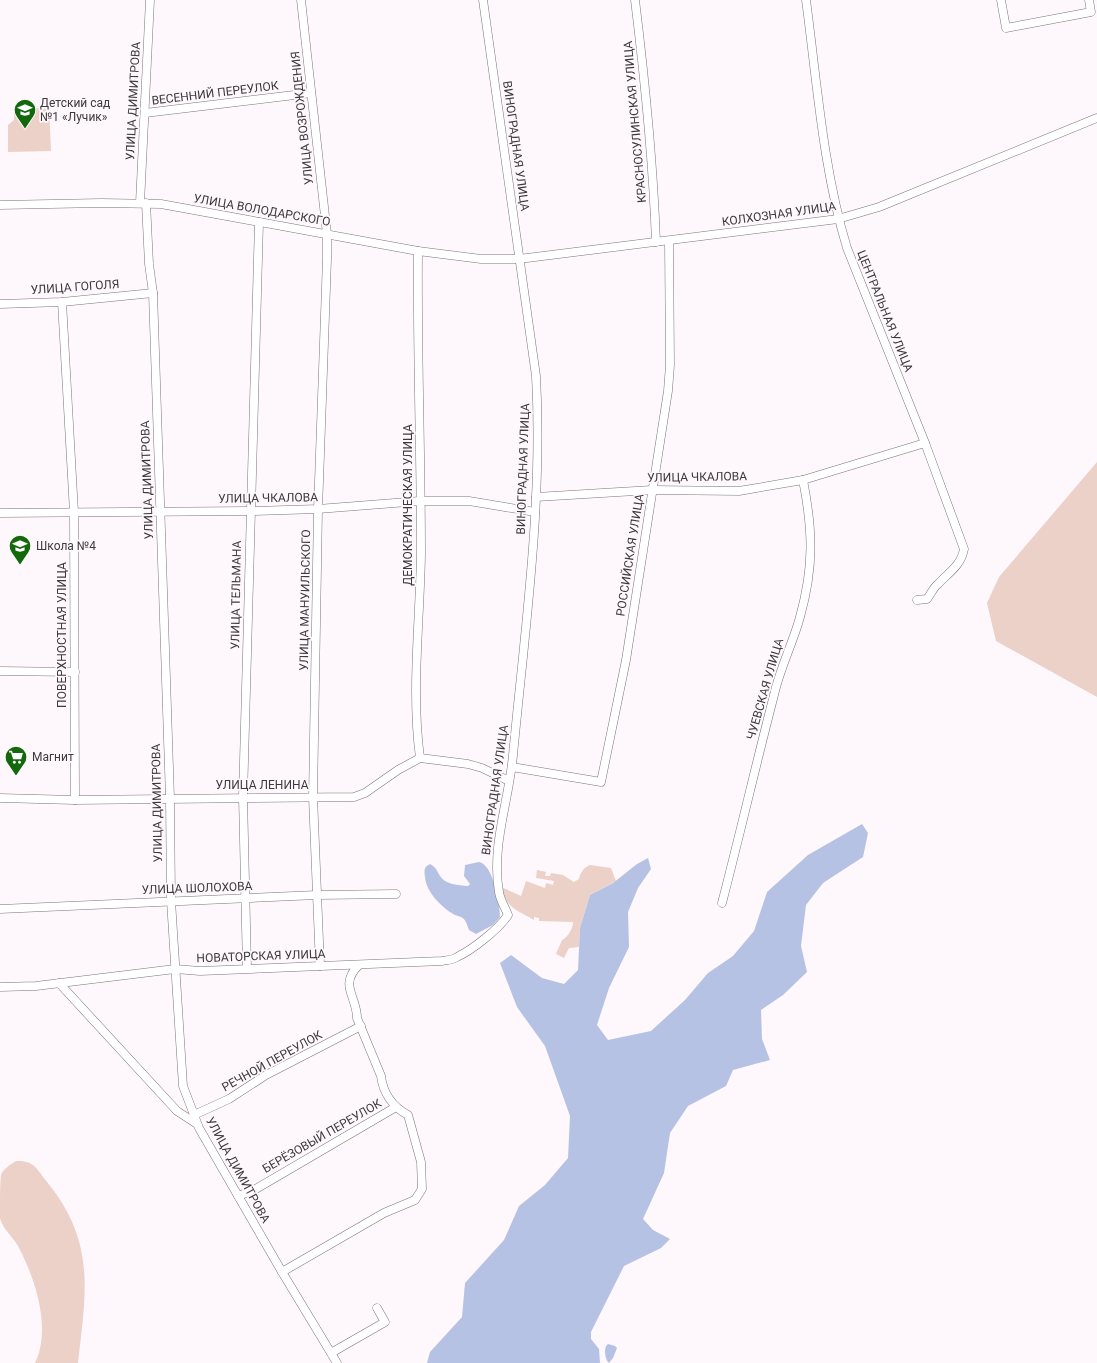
<svg xmlns="http://www.w3.org/2000/svg" width="1097" height="1363" viewBox="0 0 1097 1363" font-family="Roboto,sans-serif">
<rect width="100%" height="100%" fill="#fef7fc"/>
<g fill="#ebd1c8">
<polygon points="49,108 51,151 8,152 8,125 14,120 14,109"/>
<polygon points="1097,462 1097,697 996,641 987,603 999,577"/>
<path d="M590 865 611 868 616 881 590 895 580 928 579 947 569 948 564 958 556 954 562 940C567 938 573 929 573 922L539 921V918L534 917V920C517 910 507 909 501 887L521 896 526 881 545 888 546 883 553 885 554 881 536 878 537 870 546 872 545 876H550L551 873 563 875 574 882 579 879C580 873 584 867 590 865Z"/>
<path d="M16 1161C34 1160 37 1169 47 1182 96 1242 86 1292 78 1363H35C52 1328 35 1278 18 1246 13 1237 2 1228 0 1218 0 1211 0 1181 1 1175 4 1168 10 1165 16 1161Z"/>
</g>
<g fill="#b5c2e4">
<polygon points="862,824 868,833 863,857 823,883 806,905 801,946 807,972 783,995 761,1010 762,1039 770,1060 733,1070 726,1086 688,1106 670,1133 664,1173 643,1219 653,1230 670,1239 661,1248 624,1266 591,1332 591,1339 599,1349 600,1363 427,1363 430,1352 462,1317 465,1283 504,1240 519,1206 545,1185 568,1158 570,1116 545,1046 517,1007 500,963 511,955 542,978 564,984 578,970 580,928 590,895 613,883 637,864 648,858 651,869 638,888 628,912 629,947 609,988 597,1025 608,1040 651,1031 685,1000 708,973 733,956 754,931 767,892 808,855"/>
<path d="M479 862C493 864 500 904 500 917L493 925 476 934 469 930C467 925 466 919 461 917 459 916 457 916 455 915 442 908 426 892 425 877 424 870 424 867 430 864 436 867 437 871 440 876 446 885 458 885 468 886L470 884 464 876 465 865Z"/>
<path d="M608 1344 615 1346 617 1348 613 1358 609 1363C605 1360 603 1347 608 1344Z"/>
</g>
<g fill="none" stroke-linecap="round" stroke-linejoin="round">
<g stroke="#7b7579" stroke-width="9">
<g id="minor">
<polyline points="301,0 327,234 327,259 318,509 313,797 320,966"/>
<path d="M635 0C645 81 653 160 656 242"/>
<path d="M806 0C817 82 823 169 847 248L925 443 964 549C961 566 948 573 938 584 933 588 931 594 927 599L917 600"/>
<polyline points="1001,0 1006,28 1091,12 1089,0"/>
<polyline points="145,113 311,93"/>
<polyline points="140,203 150,0"/>
<polyline points="146,203 149,264 153,293 170,798 171,901 183,1086 199,1128 282,1272 337,1363"/>
<polyline points="0,205 101,203 161,204 418,251 481,259 519,259 838,219 879,207 1097,118"/>
<path d="M418 251C417 352 421 452 421 553 420 622 411 690 420 758"/>
<polyline points="62,302 74,512 75,800"/>
<polyline points="0,304 62,302 153,293"/>
<polyline points="536,497 652,490 739,491 803,480 925,443"/>
<polyline points="0,513 250,511 318,509 420,501 469,501 535,512"/>
<polyline points="0,671 75,672"/>
<polyline points="512,767 601,782 626,660 668,391 670,365 669,241"/>
<polyline points="0,798 75,800 354,797 365,793 398,770 420,758 468,764 482,768 509,781"/>
<path d="M722 903C740 834 756 764 774 695 780 668 793 643 800 617 814 567 813 531 803 480"/>
<polyline points="0,909 317,895 396,894"/>
<polyline points="247,968 243,797 259,222"/>
<polyline points="59,983 177,1111 197,1124"/>
<path d="M0 987 36 986 175 969 200 971 442 961C447 960 453 960 457 957 472 950 499 929 508 915 505 907 500 900 499 892 491 846 509 801 513 755 525 629 543 502 536 376L483 0"/>
<polyline points="194,1115 229,1099 266,1075 361,1026"/>
<polyline points="238,1196 254,1190 396,1107"/>
<path d="M282 1272 384 1213 415 1200 422 1189 421 1162 408 1115C393 1107 383 1093 381 1076L357 1018C357 997 339 985 358 966"/>
<polyline points="331,1353 385,1322 377,1308"/>
</g>
</g>
<use href="#minor" stroke="#fff" stroke-width="8"/>
</g>
<defs>
<g id="school-pin" transform="scale(1.15)"><path d="M0 17L-7.5 6A9.5 9.5 0 1 1 7.5 6Z" fill="#13680b" stroke="#fef7fc"/><path d="M0-5L7-2L0 1L-7-2ZM-4 1L0 2.5L4 1V4Q0 6-4 4Z" fill="#fff"/></g>
<g id="supermarket-pin" transform="scale(1.15)"><path d="M0 17L-7.5 6A9.5 9.5 0 1 1 7.5 6Z" fill="#13680b" stroke="#fef7fc"/><path d="M-6-5.5h2.5l.6 2H6L4.5 2H-2.5L-4.4-4H-6ZM-1.5 3.2a1.3 1.3 0 1 0 .1 0ZM3 3.2a1.3 1.3 0 1 0 .1 0Z" fill="#fff"/></g>
</defs>
<g fill-rule="evenodd">
<use href="#school-pin" x="25" y="110"/>
<use href="#school-pin" x="20" y="546"/>
<use href="#supermarket-pin" x="16" y="757"/>
</g>
<g text-anchor="middle" dominant-baseline="central" stroke-width="3.5" stroke-linejoin="round" paint-order="stroke">
<g font-size="12" fill="#3c3a3b" stroke="#fef7fc">
<text transform="translate(215 93) rotate(-7)">ВЕСЕННИЙ ПЕРЕУЛОК</text>
<text transform="translate(133 101) rotate(-87)">УЛИЦА ДИМИТРОВА</text>
<text transform="translate(302 118) rotate(-96)">УЛИЦА ВОЗРОЖДЕНИЯ</text>
<text transform="translate(635 122) rotate(-95)">КРАСНОСУЛИНСКАЯ УЛИЦА</text>
<text transform="translate(516 146) rotate(82)">ВИНОГРАДНАЯ УЛИЦА</text>
<text transform="translate(262 210) rotate(10)">УЛИЦА ВОЛОДАРСКОГО</text>
<text transform="translate(779 214) rotate(-8)">КОЛХОЗНАЯ УЛИЦА</text>
<text transform="translate(75 287) rotate(-4)">УЛИЦА ГОГОЛЯ</text>
<text transform="translate(885 311) rotate(68)">ЦЕНТРАЛЬНАЯ УЛИЦА</text>
<text transform="translate(523 469) rotate(-88)">ВИНОГРАДНАЯ УЛИЦА</text>
<text transform="translate(697 477) rotate(-1)">УЛИЦА ЧКАЛОВА</text>
<text transform="translate(147 480) rotate(-92)">УЛИЦА ДИМИТРОВА</text>
<text transform="translate(268 498) rotate(-1)">УЛИЦА ЧКАЛОВА</text>
<text transform="translate(408 505) rotate(-90)">ДЕМОКРАТИЧЕСКАЯ УЛИЦА</text>
<text transform="translate(630 555) rotate(-81)">РОССИЙСКАЯ УЛИЦА</text>
<text transform="translate(236 595) rotate(-89)">УЛИЦА ТЕЛЬМАНА</text>
<text transform="translate(305 600) rotate(-89)">УЛИЦА МАНУИЛЬСКОГО</text>
<text transform="translate(62 635) rotate(-90)">ПОВЕРХНОСТНАЯ УЛИЦА</text>
<text transform="translate(765 689) rotate(-74)">ЧУЕВСКАЯ УЛИЦА</text>
<text x="262" y="785">УЛИЦА ЛЕНИНА</text>
<text transform="translate(495 790) rotate(-82)">ВИНОГРАДНАЯ УЛИЦА</text>
<text transform="translate(157 803) rotate(-91)">УЛИЦА ДИМИТРОВА</text>
<text transform="translate(197 888) rotate(-2)">УЛИЦА ШОЛОХОВА</text>
<text transform="translate(261 956) rotate(-2)">НОВАТОРСКАЯ УЛИЦА</text>
<text transform="translate(272 1061) rotate(-29)">РЕЧНОЙ ПЕРЕУЛОК</text>
<text transform="translate(322 1136) rotate(-30)">БЕРЁЗОВЫЙ ПЕРЕУЛОК</text>
<text transform="translate(238 1170) rotate(61)">УЛИЦА ДИМИТРОВА</text>
</g>
<g font-size="12" fill="#3c3a3b" stroke="#fef7fc" text-anchor="start">
<text x="40" y="103">Детский сад<tspan x="40" dy="14">№1 «Лучик»</tspan></text>
<text x="36" y="546">Школа №4</text>
<text x="32" y="757">Магнит</text>
</g>
</g>
</svg>
